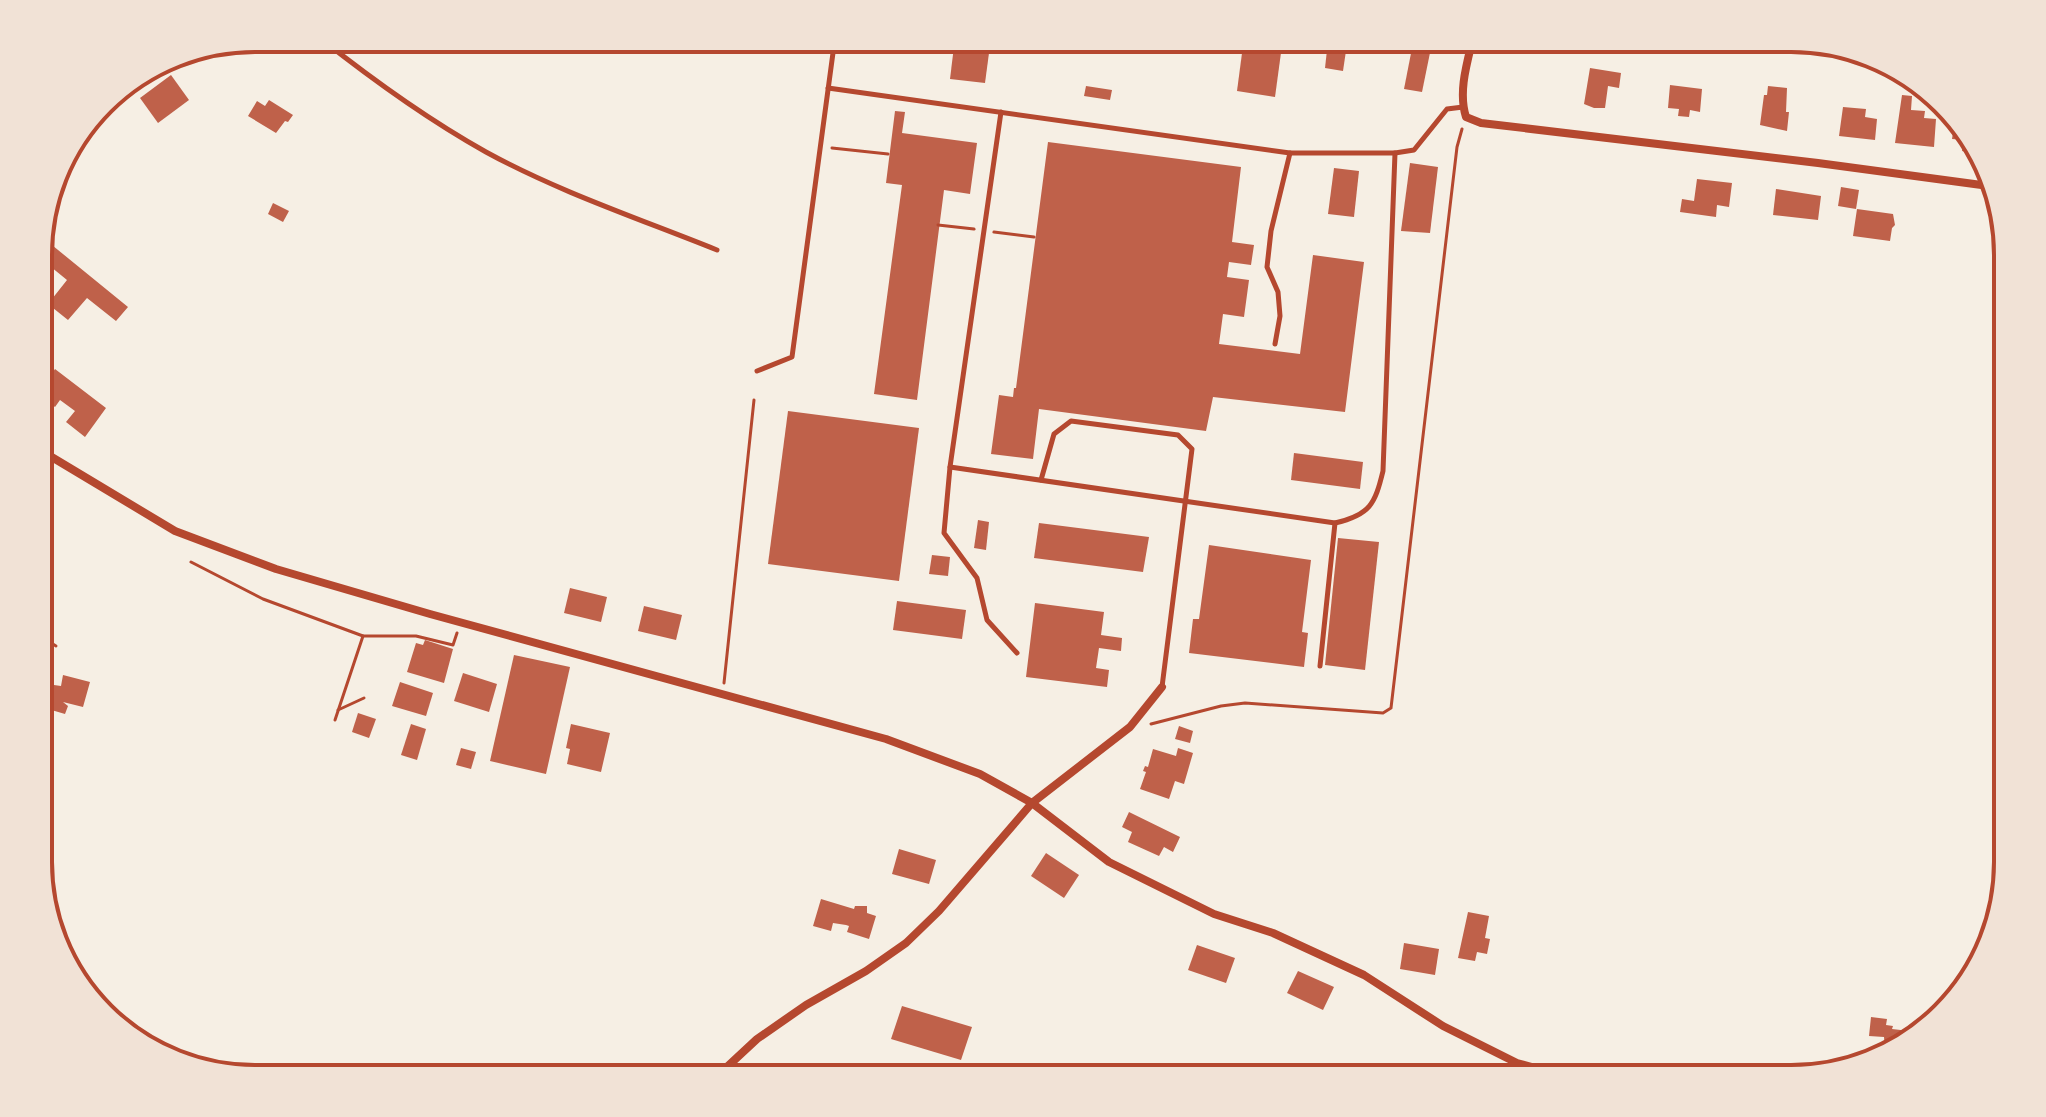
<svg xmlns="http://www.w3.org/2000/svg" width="2046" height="1117" viewBox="0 0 2046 1117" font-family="Quicksand,sans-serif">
<rect width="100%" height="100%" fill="#f6efe4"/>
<g fill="#bf614a">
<polygon points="955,38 991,38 985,83 950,79"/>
<polygon points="1244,38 1283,38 1275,97 1237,91"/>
<polygon points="1414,38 1433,38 1422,92 1404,89"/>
<polygon points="1328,41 1347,44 1343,71 1325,68"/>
<polygon points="1590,68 1621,73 1619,88 1608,86 1605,108 1594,108 1584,104"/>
<polygon points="171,75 189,100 158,123 140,98"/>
<polygon points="1670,85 1702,89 1700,112 1690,110 1689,117 1678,116 1679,109 1668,108"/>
<polygon points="1086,86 1112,90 1110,100 1084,96"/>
<polygon points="1768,86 1787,88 1786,112 1789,112 1787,131 1760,125 1764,95 1767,95"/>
<polygon points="1902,95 1912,96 1911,110 1925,111 1924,118 1936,119 1934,147 1895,143"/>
<polygon points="269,100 293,115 288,122 285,121 276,133 248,116 257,101 265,106"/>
<polygon points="1843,107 1866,109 1865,117 1877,119 1875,140 1839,136"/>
<polygon points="895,111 905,112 902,133 977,143 970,194 944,190 917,400 874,394 902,185 886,183"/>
<polygon points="1955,119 1972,135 1978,154 1962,151 1964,140 1952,139"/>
<polygon points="1048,142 1241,167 1232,242 1254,245 1251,265 1229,262 1227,277 1249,280 1244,317 1223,314 1219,344 1300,354 1313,255 1364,262 1345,412 1213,397 1206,431 1039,409 1033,459 991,454 999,395 1013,397 1014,388 1016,388"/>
<polygon points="1410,163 1438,167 1430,233 1401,231"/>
<polygon points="1334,168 1359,171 1354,217 1328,214"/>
<polygon points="1697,179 1732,183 1729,207 1717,205 1716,217 1680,212 1682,199 1694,201"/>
<polygon points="1841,187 1859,190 1856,209 1838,206"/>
<polygon points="1776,189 1821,196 1818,220 1773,215"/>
<polygon points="273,203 289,211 283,222 268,214"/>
<polygon points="1857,209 1893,214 1895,225 1892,228 1890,241 1853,236"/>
<polygon points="47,241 128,307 116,321 87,298 68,320 48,304 67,280 40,258 40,250"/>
<polygon points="55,369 106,408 85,437 66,422 75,411 60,400 55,407 40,395 40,390"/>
<polygon points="788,411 919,428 899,581 768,564"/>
<polygon points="1294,453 1363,462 1360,489 1291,480"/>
<polygon points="978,520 989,522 986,550 974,548"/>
<polygon points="1039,523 1149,537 1143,572 1034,558"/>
<polygon points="1338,538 1379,542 1365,670 1325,665"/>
<polygon points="1209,545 1311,560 1302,632 1308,633 1304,667 1189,653 1193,619 1199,619"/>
<polygon points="932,555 950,557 948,576 929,574"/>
<polygon points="570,588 607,597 601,622 564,613"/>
<polygon points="897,601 966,610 962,639 893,630"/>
<polygon points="1035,603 1104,612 1101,635 1122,638 1121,651 1099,648 1096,668 1109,670 1107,687 1026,677"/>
<polygon points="644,606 682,615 676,640 638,631"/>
<polygon points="425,640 453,649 444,683 407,672 416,643 423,645"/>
<polygon points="514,655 570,667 546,774 490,761"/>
<polygon points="463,673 497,684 489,712 454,701"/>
<polygon points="63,675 90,682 83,707 63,702 68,706 65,714 48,709 46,713 40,711 40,687 52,691 54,685 61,686"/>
<polygon points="400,682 433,693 426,716 392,706"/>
<polygon points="358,713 376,719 369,738 352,732"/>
<polygon points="411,724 426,729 417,760 401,755"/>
<polygon points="571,724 610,733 601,772 567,764 570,749 566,748"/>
<polygon points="1179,726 1193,731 1190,743 1175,739"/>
<polygon points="461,748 476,752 471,769 456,765"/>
<polygon points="1178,748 1193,753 1184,784 1175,781 1169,799 1140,789 1146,772 1143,771 1145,766 1148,767 1153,749 1176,756"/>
<polygon points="1129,812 1180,837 1173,852 1164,847 1159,856 1128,842 1132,832 1122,827"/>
<polygon points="899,849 936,860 929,884 892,874"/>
<polygon points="1046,853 1079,875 1064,898 1031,876"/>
<polygon points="821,899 854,909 855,906 867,906 867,913 876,916 869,939 847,932 849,926 846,925 833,923 831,931 813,926"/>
<polygon points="1468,912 1489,916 1485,938 1490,939 1487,954 1477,952 1475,961 1458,958"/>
<polygon points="1404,943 1439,949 1435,975 1400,969"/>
<polygon points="1197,945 1235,958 1226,983 1188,970"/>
<polygon points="1298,971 1334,987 1323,1010 1287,993"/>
<polygon points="902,1006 972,1027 961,1060 891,1039"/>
<polygon points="1871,1017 1887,1019 1886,1025 1893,1026 1892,1029 1918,1032 1918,1036 1911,1043 1885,1050 1884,1037 1869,1036"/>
</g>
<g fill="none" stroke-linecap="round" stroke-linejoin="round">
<g stroke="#b5482f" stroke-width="3">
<polyline points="832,148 888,154"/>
<polyline points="938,225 974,229"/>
<polyline points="994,232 1034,237"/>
<polyline points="191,562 263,599 363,636 416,636 453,645 457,633"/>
<polyline points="40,636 56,646"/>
<polyline points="724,683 754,400"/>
<polyline points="338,710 364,698"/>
<polyline points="335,720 363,636"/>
<polyline points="1151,724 1221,706 1245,703 1383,713 1391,708 1457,147 1462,129"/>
</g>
<g stroke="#b5482f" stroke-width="5">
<path d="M320 38C373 80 427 119 486 152 559 192 640 219 717 250"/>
<path d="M828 88 1290 153H1395L1383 471C1375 504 1370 515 1335 523L950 467"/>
<polyline points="1001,112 950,467 944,533 977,578 987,620 1017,653"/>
<polyline points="1395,153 1414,150 1447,109 1463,107"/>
<polyline points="1275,344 1280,316 1278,292 1267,267 1271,231 1290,153"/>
<polyline points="757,371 792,357 835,38"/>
<polyline points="1041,480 1054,434 1071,421 1178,435 1192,449 1162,687"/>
<polyline points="1320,666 1335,523"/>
</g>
<g stroke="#b5482f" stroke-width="8">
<path d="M1473 38C1467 63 1458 92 1466 117L1481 123 1818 163 1989 186"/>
<polyline points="40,450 175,531 276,569 430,614 886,739 980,774 1032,803 1109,862 1214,914 1273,933 1364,975 1443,1026 1517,1063 1575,1079"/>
<polyline points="714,1079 757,1039 806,1005 866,971 906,943 939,911 1032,803 1130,727 1162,687"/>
</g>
</g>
<path d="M0 0H2046V1117H0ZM255 52H1791A203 203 0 0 1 1994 255V862A203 203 0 0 1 1791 1065H255A203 203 0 0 1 52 862V255A203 203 0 0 1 255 52Z" fill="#f1e2d6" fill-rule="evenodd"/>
<path fill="none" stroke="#b5482f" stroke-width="4" d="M255 52H1791A203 203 0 0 1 1994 255V862A203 203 0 0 1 1791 1065H255A203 203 0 0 1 52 862V255A203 203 0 0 1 255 52Z"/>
</svg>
